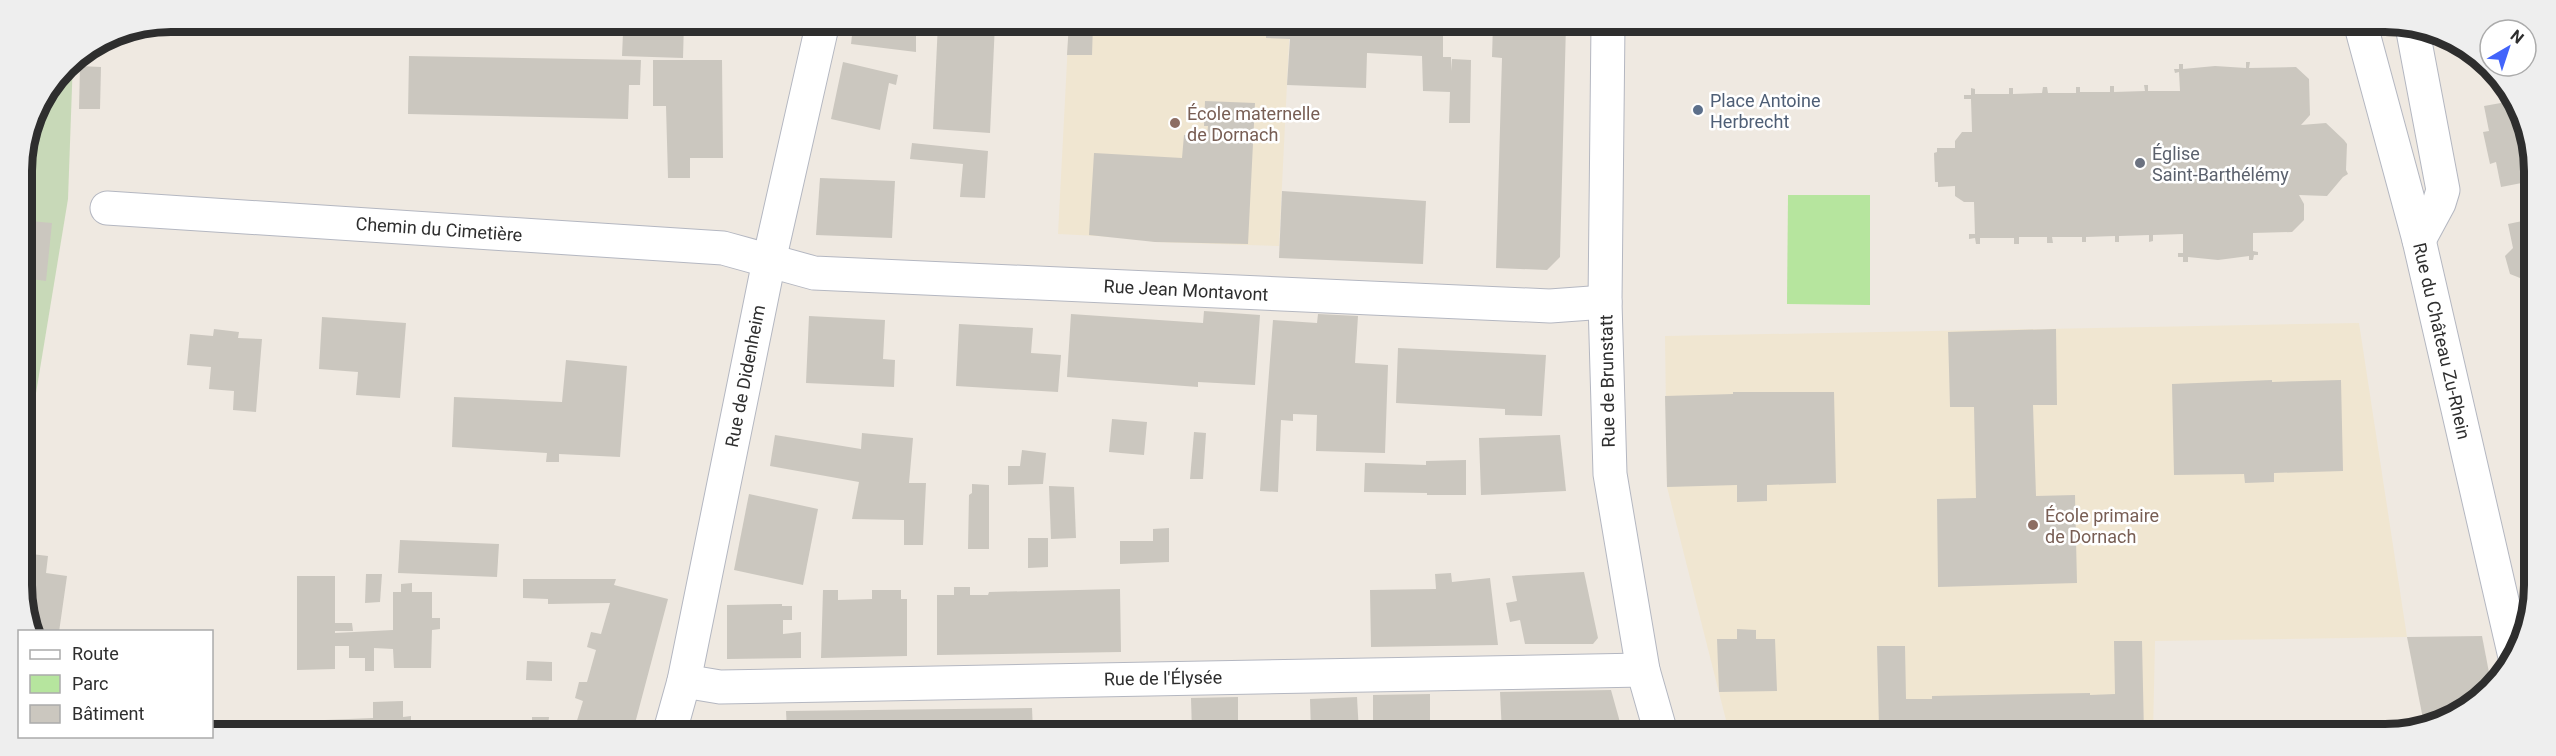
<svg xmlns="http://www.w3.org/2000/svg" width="2556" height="756" viewBox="0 0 2556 756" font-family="Roboto,sans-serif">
<rect width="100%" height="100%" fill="#efe9e1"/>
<g fill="#f0e6d1">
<polygon points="1069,23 1290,23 1279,246 1155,242 1137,238 1058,234"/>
<polygon points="2359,323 2407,637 2155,641 2153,734 1903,734 1902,729 1729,732 1667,487 1665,336"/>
</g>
<polygon fill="#b6e59e" points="1788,195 1870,195 1870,305 1787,304"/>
<polygon fill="#c8d9b8" points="73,59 68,199 23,472 21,161 32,113 65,64"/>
<g fill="#cbc7bf">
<polygon points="561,22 598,22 597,30 561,31"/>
<polygon points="664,22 684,22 683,58 622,56 623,33 663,34"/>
<polygon points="721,22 790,22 787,36"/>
<polygon points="938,23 995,23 990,133 933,129"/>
<polygon points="1069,23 1093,23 1092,55 1067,55"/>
<polygon points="1266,23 1409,24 1409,32 1443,35 1443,57 1451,57 1451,71 1452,59 1471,60 1470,123 1449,123 1450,92 1423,91 1422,56 1367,53 1366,88 1287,85 1290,39 1266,38"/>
<polygon points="1493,24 1566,24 1560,257 1547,270 1496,268 1502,58 1492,57"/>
<polygon points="853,27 916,31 916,52 851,44"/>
<polygon points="409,56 641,60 640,85 629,85 628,119 408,114"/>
<polygon points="653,60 722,60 723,158 690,158 690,178 668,178 666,106 653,106"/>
<polygon points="843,62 898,75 896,85 889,83 880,130 831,119"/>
<polygon points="2246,62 2250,62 2249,68 2296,67 2309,79 2310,115 2301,125 2326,123 2344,140 2347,144 2346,170 2348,174 2343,177 2327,196 2299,195 2304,204 2304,220 2292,232 2253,233 2253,251 2258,252 2258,255 2254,255 2253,260 2249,260 2249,256 2218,260 2188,257 2188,262 2183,262 2183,257 2178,257 2178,253 2183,253 2183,234 2153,235 2153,241 2149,242 2149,235 2119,236 2119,242 2115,242 2115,236 2086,237 2086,242 2082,242 2082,237 2052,237 2053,243 2047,243 2047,237 2019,237 2019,244 2014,244 2014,238 1980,238 1980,244 1976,244 1975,238 1969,239 1969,234 1975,234 1974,202 1964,202 1955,196 1955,186 1938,187 1938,182 1935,182 1934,153 1937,152 1937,148 1955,148 1955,141 1962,132 1972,132 1971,99 1964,99 1964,95 1971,95 1971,88 1975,89 1975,94 2009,94 2009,88 2013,88 2013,94 2042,93 2043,87 2047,87 2048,93 2076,93 2076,87 2080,87 2080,92 2110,92 2110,86 2114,86 2114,92 2145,91 2144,85 2148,85 2148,91 2180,91 2179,72 2175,73 2174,69 2179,69 2179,64 2183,64 2183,69 2215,66 2246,68"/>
<polygon points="80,66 101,67 100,109 79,109"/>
<polygon points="1205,101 1255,103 1248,244 1155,242 1089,235 1094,153 1182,158 1184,135 1207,137 1208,126 1204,126"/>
<polygon points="2512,101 2532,141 2532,181 2501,187 2496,162 2490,164 2483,132 2489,131 2484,106"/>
<polygon points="912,143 988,151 985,198 960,197 963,164 910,159"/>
<polygon points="820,178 895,181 892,238 816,235"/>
<polygon points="1282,191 1426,201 1423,264 1279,258"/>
<polygon points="2532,219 2531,300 2525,302 2520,278 2510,274 2505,256 2513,248 2508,224"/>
<polygon points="30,221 52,223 46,281 24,278"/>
<polygon points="1204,311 1260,315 1255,385 1198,382 1198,387 1067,377 1071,314 1203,323"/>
<polygon points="1318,314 1358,316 1355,363 1388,365 1385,453 1316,451 1317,415 1293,414 1293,421 1281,420 1278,492 1260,491 1273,320 1317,323"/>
<polygon points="809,316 885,320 883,359 895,360 894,387 806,383"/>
<polygon points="322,317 406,323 400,398 356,395 358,372 319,369"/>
<polygon points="959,324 1033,328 1031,353 1061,355 1058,392 956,386"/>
<polygon points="214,329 239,332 238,338 262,339 256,412 233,410 234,391 209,389 211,367 187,365 190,334 213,336"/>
<polygon points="2056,329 2057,405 2033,405 2036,496 2075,495 2077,583 1938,587 1937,499 1976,498 1974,407 1950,407 1948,332"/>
<polygon points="1398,348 1546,355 1542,416 1505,415 1505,409 1396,403"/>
<polygon points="566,360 627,366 620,457 559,454 559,462 546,462 547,453 452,447 454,397 562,402"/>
<polygon points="2272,380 2272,382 2341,380 2343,471 2274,473 2274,482 2245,483 2244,474 2174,475 2172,384"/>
<polygon points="1733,392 1834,392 1836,483 1767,485 1767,501 1737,502 1737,485 1667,487 1665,396 1733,394"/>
<polygon points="1112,419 1147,422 1144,455 1109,452"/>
<polygon points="1194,432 1206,433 1203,479 1190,479"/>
<polygon points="862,433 913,438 909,483 926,483 923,545 904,545 904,520 852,519 859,482 770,466 775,435 861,449"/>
<polygon points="1560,435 1566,491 1481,495 1479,438"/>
<polygon points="1022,450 1046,453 1043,484 1008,485 1008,466 1020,466"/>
<polygon points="1466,460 1466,495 1427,495 1427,493 1364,492 1365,463 1426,465 1426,461"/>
<polygon points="972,484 989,485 989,549 968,549 969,495 972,493"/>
<polygon points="1049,486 1074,487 1076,538 1051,539"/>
<polygon points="749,494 818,509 803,585 734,570"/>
<polygon points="1169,528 1169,562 1120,564 1120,541 1153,541 1153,529"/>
<polygon points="1028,538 1048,538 1048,567 1028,568"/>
<polygon points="400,540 499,544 497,577 398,573"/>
<polygon points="23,553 48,556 46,573 67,576 59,632 33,632 24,615"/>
<polygon points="1584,572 1598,638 1593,644 1525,644 1520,620 1510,622 1506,603 1517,601 1512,576"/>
<polygon points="1451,573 1452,582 1490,578 1498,645 1371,647 1370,590 1436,589 1435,574"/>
<polygon points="366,574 382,574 380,602 365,603"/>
<polygon points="297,576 335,576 335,623 352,623 353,631 335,631 335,633 393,630 393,592 401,592 401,584 412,583 412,592 432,592 432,618 440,618 440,629 432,630 431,668 394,668 393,649 374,648 374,671 365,671 365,658 349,658 349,646 335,646 335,669 297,670"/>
<polygon points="523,579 616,579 614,585 668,599 633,731 563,731 564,727 575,727 583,701 575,698 579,682 587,682 596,650 587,647 591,632 601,634 610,603 548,604 548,599 523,598"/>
<polygon points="954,587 970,587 970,595 988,595 989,592 1120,589 1121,652 937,655 937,595 954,595"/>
<polygon points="823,590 838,590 838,600 872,599 872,590 901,590 901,599 907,599 907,656 821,658"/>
<polygon points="782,604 782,606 792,606 792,620 783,620 783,634 801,632 801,658 727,659 727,605"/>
<polygon points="1737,629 1756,630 1756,639 1775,639 1777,691 1719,692 1717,639 1737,639"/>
<polygon points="2482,636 2492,688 2477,704 2424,724 2407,637"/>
<polygon points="2114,641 2142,641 2144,734 2118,734 2118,722 2065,723 2065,734 2043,734 2043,724 2030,724 2030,734 1966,734 1966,726 1879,728 1877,646 1905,646 1906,699 1932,699 1932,696 2090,693 2090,695 2115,694"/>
<polygon points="527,661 552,662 552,681 526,680"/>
<polygon points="1611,690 1623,733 1502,733 1500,692"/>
<polygon points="1430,694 1430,733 1373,733 1373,695"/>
<polygon points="1238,697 1238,732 1192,732 1191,698"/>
<polygon points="1357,697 1359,733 1311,732 1310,699"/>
<polygon points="403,701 403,717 411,716 411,731 325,730 325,720 373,718 373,702"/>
<polygon points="1032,708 1033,732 787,731 786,711"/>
<polygon points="532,717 549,717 548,726 532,726"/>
<polygon points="469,727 481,727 482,731 469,731"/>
<rect x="527" y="727" width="17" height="4"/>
<polygon points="1848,729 1848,734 1775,733 1775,730"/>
</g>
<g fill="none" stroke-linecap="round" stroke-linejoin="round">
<g stroke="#b4b7c1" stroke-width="35">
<g id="minor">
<polyline points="1608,24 1605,302 1610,474 1643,670 1661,733"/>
<polyline points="2361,26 2419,240 2515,657"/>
<polyline points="2412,26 2443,190 2439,203 2419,240"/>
<polyline points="107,208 723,248 814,273 1550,306 1605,302"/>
<polyline points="684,681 720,687 1643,670"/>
<polyline points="670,731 684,681 769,261 823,22"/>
</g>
</g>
<use href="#minor" stroke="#fff" stroke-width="33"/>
</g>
<circle fill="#5c6f8a" stroke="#fff" stroke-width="2" cx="1698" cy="110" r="6"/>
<g fill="#8d6e63" stroke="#fff" stroke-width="2">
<circle cx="1175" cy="123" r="6"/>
<circle cx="2033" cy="525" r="6"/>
</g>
<circle fill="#6b7280" stroke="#fff" stroke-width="2" cx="2140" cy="163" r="6"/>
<g text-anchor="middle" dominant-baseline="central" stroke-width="5" stroke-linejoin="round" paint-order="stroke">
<g font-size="18" fill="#4e5e75" stroke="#fff" text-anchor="start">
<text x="1710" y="100">Place Antoine<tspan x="1710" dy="21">Herbrecht</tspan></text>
</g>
<g font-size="18" fill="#785e54" stroke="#fff" text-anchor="start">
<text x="1187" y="113">École maternelle<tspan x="1187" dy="21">de Dornach</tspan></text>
<text x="2045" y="515">École primaire<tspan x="2045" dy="21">de Dornach</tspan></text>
</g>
<g font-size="18" fill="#5b616d" stroke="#fff" text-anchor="start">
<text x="2152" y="153">Église<tspan x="2152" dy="21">Saint-Barthélémy</tspan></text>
</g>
<g font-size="18" fill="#2e2e2e" stroke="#fff">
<text transform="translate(439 229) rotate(4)">Chemin du Cimetière</text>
<text transform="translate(1186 290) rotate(3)">Rue Jean Montavont</text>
<text transform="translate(2442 341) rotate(77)">Rue du Château Zu-Rhein</text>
<text transform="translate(745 376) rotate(-79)">Rue de Didenheim</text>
<text transform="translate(1607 381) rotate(-91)">Rue de Brunstatt</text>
<text transform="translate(1163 678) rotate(-1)">Rue de l'Élysée</text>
</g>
</g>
<path d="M0 0H2556V756H0ZM171 32H2385A139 139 0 0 1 2524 171V585A139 139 0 0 1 2385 724H171A139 139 0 0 1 32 585V171A139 139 0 0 1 171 32Z" fill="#eee" fill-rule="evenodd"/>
<path fill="none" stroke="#2e2e2e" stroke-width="8" d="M171 32H2385A139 139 0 0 1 2524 171V585A139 139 0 0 1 2385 724H171A139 139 0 0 1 32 585V171A139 139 0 0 1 171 32Z"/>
<rect x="18" y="630" width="195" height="108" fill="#ffffff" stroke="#ababab" stroke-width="1.5"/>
<rect x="30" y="650" width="30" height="9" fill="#ffffff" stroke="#ababab" stroke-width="1.5"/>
<text x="72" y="660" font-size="18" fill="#2e2e2e">Route</text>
<rect x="30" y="675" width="30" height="18" fill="#b6e59e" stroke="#ababab" stroke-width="1.5"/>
<text x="72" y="690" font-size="18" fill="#2e2e2e">Parc</text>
<rect x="30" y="705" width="30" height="18" fill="#cbc7bf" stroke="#ababab" stroke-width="1.5"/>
<text x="72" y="720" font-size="18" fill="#2e2e2e">Bâtiment</text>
<g transform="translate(2508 48) rotate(39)"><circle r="28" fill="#ffffff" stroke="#ababab" stroke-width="1.5"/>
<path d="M0-4.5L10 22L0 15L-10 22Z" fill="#4264fb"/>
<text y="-9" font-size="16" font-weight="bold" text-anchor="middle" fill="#2e2e2e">N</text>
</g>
</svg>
